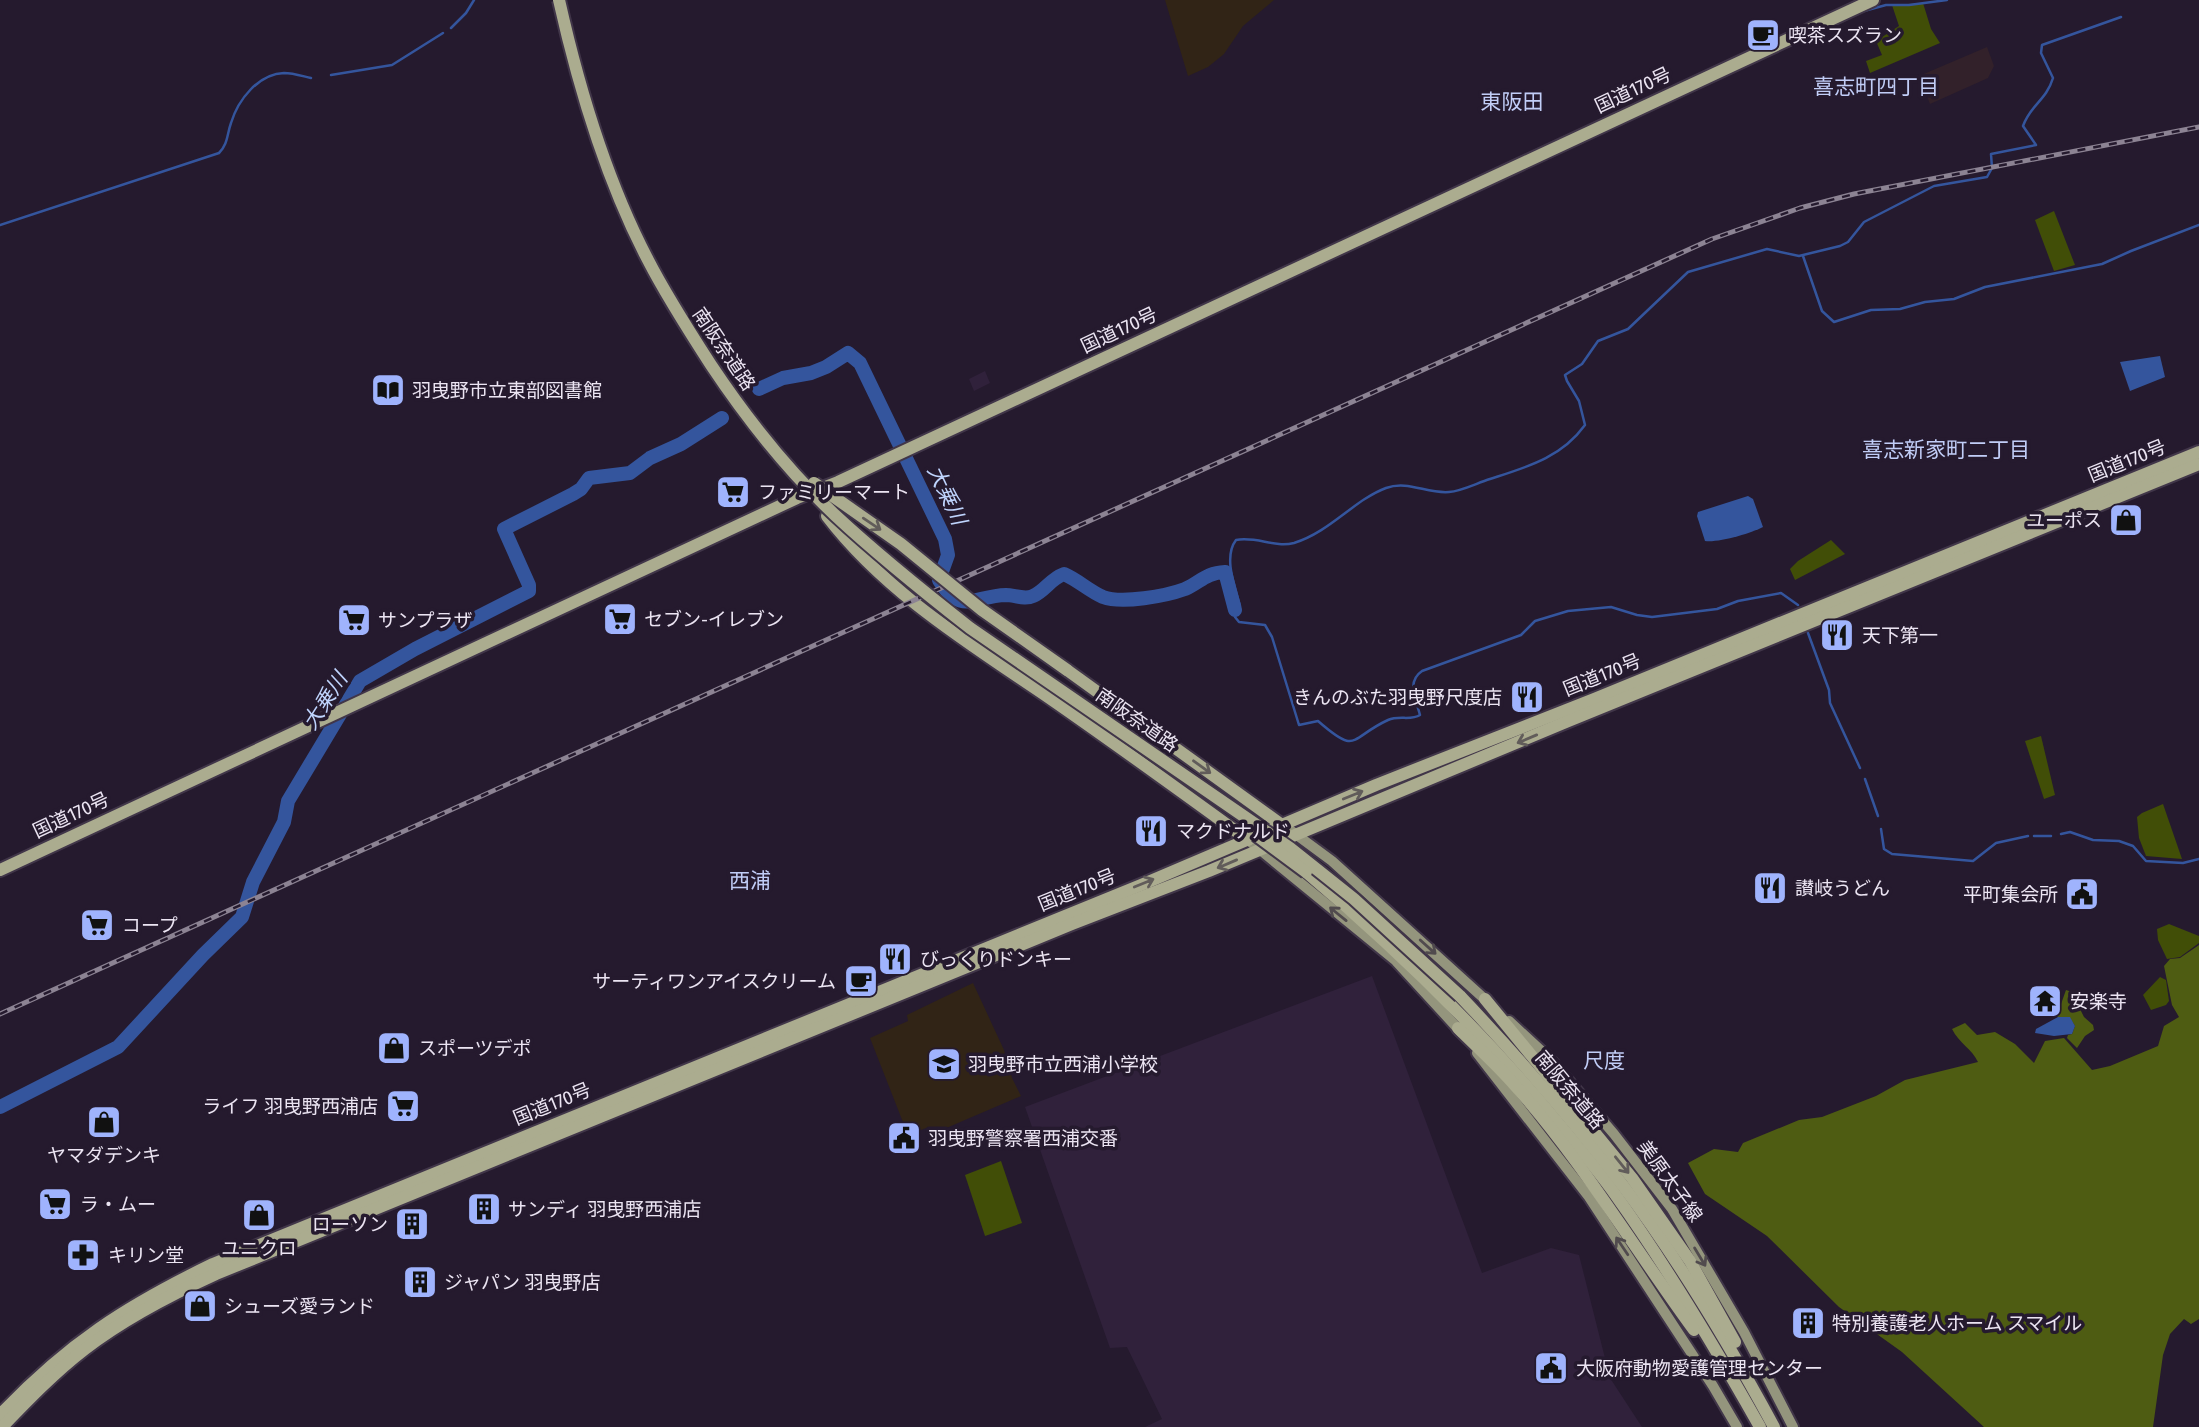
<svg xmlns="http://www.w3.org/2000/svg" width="2199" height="1427" viewBox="0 0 2199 1427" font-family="'Fira Sans Condensed','Noto Sans JP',sans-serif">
<rect width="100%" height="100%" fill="#251a2e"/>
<g fill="#30213b">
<polygon points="985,371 990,383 974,391 969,379"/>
<polygon points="1372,976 1482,1273 1551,1248 1579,1255 1610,1378 1642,1427 1145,1427 1162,1419 1127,1347 1110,1348 1025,1107"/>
</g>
<polygon fill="#32212a" points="1987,47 1994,66 1988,78 1930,104 1919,76"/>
<g fill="#312416">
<polygon points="1165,0 1274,0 1243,26 1224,54 1208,67 1188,76"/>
<polygon points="973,983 1004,1050 1012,1078 1021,1096 930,1135 926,1128 908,1135 870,1038 908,1021 907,1015"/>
</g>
<g fill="#414e07">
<polygon points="1923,3 1931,29 1940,43 1870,73 1866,61 1882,55 1876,41 1899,26 1892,5"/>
<polygon points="2054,211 2075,265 2054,271 2035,220"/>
<polygon points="1831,540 1845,554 1795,580 1790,569 1798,561"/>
<polygon points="2041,736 2055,795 2044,799 2025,741"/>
<polygon points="2163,804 2182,859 2146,856 2139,838 2137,817 2142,813"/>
<polygon points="2169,924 2199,936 2199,943 2180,957 2167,959 2158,940 2157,929"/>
<polygon points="2160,977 2166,980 2169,1001 2166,1005 2151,1010 2143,995"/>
<polygon points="1001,1161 1022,1223 985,1236 965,1175"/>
</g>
<g fill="#4e5c12">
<path d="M2199 945V1319L2191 1324 2184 1319 2170 1334 2163 1355 2153 1427H1984L1902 1352 1839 1307 1767 1236 1705 1194 1688 1163 1714 1149 1738 1152 1743 1143 1799 1120 1822 1117 1876 1096 1905 1080 1978 1062C1972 1049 1959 1043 1952 1029L1965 1023 1977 1035 1995 1032 2015 1044 2034 1063 2045 1041 2064 1038 2092 1070 2110 1066 2158 1046 2164 1026 2179 1017 2172 1005 2164 966 2170 959 2180 958Z"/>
<polygon points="2066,990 2072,992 2077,999 2078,1005 2084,1017 2093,1025 2094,1030 2085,1036 2077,1048 2067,1038 2068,1035 2072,1034 2075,1026 2070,1018 2058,1017 2053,1012 2061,1004"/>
</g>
<g fill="#34559d">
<polygon points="2160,356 2165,377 2130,391 2120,362"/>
<path d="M1748 496 1753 499 1763 527C1752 533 1718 543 1705 541L1697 516 1698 512Z"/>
<polygon points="2058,1017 2070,1017 2075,1026 2072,1034 2054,1036 2035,1033 2036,1029"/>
</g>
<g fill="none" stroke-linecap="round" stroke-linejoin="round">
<g stroke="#34559d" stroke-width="2.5">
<polyline points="1864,11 1886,5 1909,5 1947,0"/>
<polyline points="451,28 466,13 474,0"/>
<polyline points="331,75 392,65 443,33"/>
<path d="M0 225 219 153C228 144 227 134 231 123 238 100 258 74 284 73 293 73 302 76 311 78"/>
<polyline points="1803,256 1822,311 1834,322 1871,310 1900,309 1925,302 1954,299 1985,287 2102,264 2131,251 2199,225"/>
<path d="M1798 605 1781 593 1738 601 1717 609 1652 617 1637 615 1611 607 1568 611 1535 621 1521 635 1422 671C1406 682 1416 699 1420 715 1411 721 1399 715 1388 720 1349 738 1358 756 1318 721L1299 725 1272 637 1265 625 1239 622 1235 617V610L1240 606C1235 587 1223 557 1236 540 1257 536 1274 548 1294 543 1330 532 1354 500 1386 488 1408 480 1427 494 1449 492 1462 491 1477 483 1490 479 1527 467 1561 458 1585 425L1579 401 1567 381 1565 375 1582 364 1598 341 1628 329 1688 272 1767 249 1799 256 1840 246 1848 242 1864 222 1934 186 1987 177 1992 168 1991 154 2036 145 2023 126C2031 104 2046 101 2053 78L2041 53 2042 45 2121 17"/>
<polyline points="1808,633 1829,690 1830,703 1860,768"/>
<polyline points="1865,779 1878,816"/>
<polyline points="1881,829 1884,849 1892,854 1973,861 1996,843 2028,836"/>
<polyline points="2061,834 2070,832 2093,840 2119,841 2133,846 2146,861 2183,863 2199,859"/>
<polyline points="2034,836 2051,836"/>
</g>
<g stroke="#34559d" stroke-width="14">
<path d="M759 389 783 378 811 373 826 367 848 353 860 363 945 539 948 555 939 580C961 616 973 596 1006 595 1014 595 1025 600 1033 596 1045 591 1050 579 1064 574 1078 580 1089 591 1103 597 1122 604 1166 596 1185 589 1201 582 1205 573 1225 572L1235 610"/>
<polyline points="0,1107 118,1047 203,955 242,917 253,882 284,822 288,801 360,681 415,649 529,591 529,585 504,529 573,494 581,489 589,478 630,473 650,458 681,444 722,418"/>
</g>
<g stroke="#413649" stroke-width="14">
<g id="primary">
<polyline points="1290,830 1332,861 1489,1003"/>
<polyline points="1248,840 1396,961 1461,1032"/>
<polyline points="1509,1021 1549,1058 1614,1134 1672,1209 1744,1332 1793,1427"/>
<polyline points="1477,1053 1589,1197 1713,1386 1737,1427"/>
</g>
</g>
<g stroke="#413649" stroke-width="16">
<g id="highway">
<path d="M827 516C885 592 970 644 1048 697 1116 744 1182 792 1248 840"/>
<polyline points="1067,670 1282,825"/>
<polyline points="0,870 797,498 838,482 1873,0"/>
<path d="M1306 872C1397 949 1478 1027 1554 1118 1576 1144 1598 1170 1617 1197 1669 1270 1716 1349 1760 1427"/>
<path d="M1460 996C1518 1057 1573 1120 1624 1187 1680 1262 1729 1344 1774 1427"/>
<polyline points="1485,999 1632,1178 1690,1261 1735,1342"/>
<path d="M1458 1028C1476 1046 1494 1062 1511 1081 1580 1157 1633 1247 1694 1330"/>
<path d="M0 1415C67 1344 126 1306 213 1264L1141 885 1376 785 1594 699 2199 452"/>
<path d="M2 1427C28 1400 55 1372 85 1349 125 1318 170 1295 216 1274L1072 924 1209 871 1566 722 2199 464"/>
</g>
</g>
<use href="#primary" stroke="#94957d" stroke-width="10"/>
<use href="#highway" stroke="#abac8f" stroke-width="12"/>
<g stroke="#8c8393" stroke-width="5">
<polyline id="rail" points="0,1014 1712,239 1800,208 1854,194 2199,127"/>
</g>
<use href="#rail" stroke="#251a2e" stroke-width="2.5" stroke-dasharray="8" stroke-linecap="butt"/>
<g stroke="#413649" stroke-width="16" stroke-linecap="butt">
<g id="highway-bridge">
<path d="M559 0C579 89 606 180 648 260 667 297 689 331 711 365 747 419 788 471 836 516 879 556 924 592 970 628L1290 848 1354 899 1460 996"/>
<polyline points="814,483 901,544 982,610 1067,670"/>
<polyline points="1256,835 1306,872"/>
</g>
</g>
<use href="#highway-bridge" stroke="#abac8f" stroke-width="12"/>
</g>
<defs><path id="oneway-shaft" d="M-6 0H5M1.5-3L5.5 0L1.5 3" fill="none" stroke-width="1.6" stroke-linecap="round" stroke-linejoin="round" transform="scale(1.75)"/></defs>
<g stroke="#615c5a">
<use href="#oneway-shaft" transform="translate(872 524) rotate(34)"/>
<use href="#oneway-shaft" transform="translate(1527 739) rotate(157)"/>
<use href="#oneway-shaft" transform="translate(1202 767) rotate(36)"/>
<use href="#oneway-shaft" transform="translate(1353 795) rotate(-22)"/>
<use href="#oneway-shaft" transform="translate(1227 864) rotate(157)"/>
<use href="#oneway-shaft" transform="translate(1144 883) rotate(-22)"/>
<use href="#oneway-shaft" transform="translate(1622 1165) rotate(51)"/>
</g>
<g stroke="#514b4e">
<use href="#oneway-shaft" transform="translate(1338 914) rotate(-141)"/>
<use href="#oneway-shaft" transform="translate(1428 947) rotate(42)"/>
<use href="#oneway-shaft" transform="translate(1622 1246) rotate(-124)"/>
<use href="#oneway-shaft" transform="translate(1700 1257) rotate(59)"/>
</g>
<defs>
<g id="cafe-square" transform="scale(1.75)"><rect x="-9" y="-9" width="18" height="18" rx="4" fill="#9fb3fd" stroke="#251a2e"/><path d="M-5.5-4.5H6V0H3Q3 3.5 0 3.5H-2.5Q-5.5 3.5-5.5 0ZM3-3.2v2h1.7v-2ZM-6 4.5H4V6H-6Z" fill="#111"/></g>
<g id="library-square" transform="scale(1.75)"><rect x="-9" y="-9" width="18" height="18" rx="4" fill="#9fb3fd" stroke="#251a2e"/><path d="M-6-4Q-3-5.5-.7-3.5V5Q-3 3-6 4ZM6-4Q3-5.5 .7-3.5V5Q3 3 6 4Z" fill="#111"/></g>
<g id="supermarket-square" transform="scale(1.75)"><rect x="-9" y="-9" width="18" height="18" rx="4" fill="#9fb3fd" stroke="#251a2e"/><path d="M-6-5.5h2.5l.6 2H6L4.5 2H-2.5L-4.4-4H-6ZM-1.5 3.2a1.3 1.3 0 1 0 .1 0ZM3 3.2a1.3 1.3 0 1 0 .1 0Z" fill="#111"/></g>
<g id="shop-square" transform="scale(1.75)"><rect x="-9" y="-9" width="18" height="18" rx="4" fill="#9fb3fd" stroke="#251a2e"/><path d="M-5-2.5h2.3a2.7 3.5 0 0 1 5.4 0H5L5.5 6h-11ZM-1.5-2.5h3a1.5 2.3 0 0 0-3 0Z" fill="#111"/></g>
<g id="restaurant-square" transform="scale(1.75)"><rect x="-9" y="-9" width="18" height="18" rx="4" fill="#9fb3fd" stroke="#251a2e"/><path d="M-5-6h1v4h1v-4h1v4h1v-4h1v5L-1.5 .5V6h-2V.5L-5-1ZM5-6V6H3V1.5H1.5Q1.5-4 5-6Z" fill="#111"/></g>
<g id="civic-square" transform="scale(1.75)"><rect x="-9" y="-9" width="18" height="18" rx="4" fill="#9fb3fd" stroke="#251a2e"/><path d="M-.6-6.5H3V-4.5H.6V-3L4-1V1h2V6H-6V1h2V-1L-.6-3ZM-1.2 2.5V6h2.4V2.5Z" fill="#111"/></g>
<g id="temple-square" transform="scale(1.75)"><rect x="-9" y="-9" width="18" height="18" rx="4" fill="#9fb3fd" stroke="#251a2e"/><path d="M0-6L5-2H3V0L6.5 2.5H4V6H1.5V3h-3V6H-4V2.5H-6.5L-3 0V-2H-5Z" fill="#111"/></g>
<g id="school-square" transform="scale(1.75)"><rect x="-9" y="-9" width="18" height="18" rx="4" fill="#9fb3fd" stroke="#251a2e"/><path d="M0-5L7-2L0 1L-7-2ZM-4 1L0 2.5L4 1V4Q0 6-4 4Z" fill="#111"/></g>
<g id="building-square" transform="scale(1.75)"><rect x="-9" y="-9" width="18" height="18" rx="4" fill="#9fb3fd" stroke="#251a2e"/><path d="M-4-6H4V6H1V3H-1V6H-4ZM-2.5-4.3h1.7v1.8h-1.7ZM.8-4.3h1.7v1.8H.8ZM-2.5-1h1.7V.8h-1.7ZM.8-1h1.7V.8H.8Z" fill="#111"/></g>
<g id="pharmacy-square" transform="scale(1.75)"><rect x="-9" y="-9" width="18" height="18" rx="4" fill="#9fb3fd" stroke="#251a2e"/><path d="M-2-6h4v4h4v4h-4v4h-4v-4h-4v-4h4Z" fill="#111"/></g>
</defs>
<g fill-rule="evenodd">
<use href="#cafe-square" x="1763" y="35"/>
<use href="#library-square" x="388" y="390"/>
<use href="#supermarket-square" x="733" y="492"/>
<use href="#shop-square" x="2126" y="520"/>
<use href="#supermarket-square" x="620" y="619"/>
<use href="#supermarket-square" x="354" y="620"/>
<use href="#restaurant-square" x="1837" y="635"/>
<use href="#restaurant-square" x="1527" y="697"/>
<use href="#restaurant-square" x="1151" y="831"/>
<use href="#restaurant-square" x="1770" y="888"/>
<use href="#civic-square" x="2082" y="894"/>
<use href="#supermarket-square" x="97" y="925"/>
<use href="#restaurant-square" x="895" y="959"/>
<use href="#cafe-square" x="861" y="981"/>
<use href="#temple-square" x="2045" y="1001"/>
<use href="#shop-square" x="394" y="1048"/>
<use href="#school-square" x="944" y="1064"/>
<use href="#supermarket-square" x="403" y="1106"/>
<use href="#shop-square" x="104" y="1122"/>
<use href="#civic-square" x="904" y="1138"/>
<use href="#supermarket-square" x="55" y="1204"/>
<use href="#building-square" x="484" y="1209"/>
<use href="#shop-square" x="259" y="1215"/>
<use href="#building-square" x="412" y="1224"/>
<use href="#pharmacy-square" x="83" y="1255"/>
<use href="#building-square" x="420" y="1282"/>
<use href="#shop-square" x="200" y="1306"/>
<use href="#building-square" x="1808" y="1323"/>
<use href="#civic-square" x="1551" y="1368"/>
</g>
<g text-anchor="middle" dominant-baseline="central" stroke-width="7" stroke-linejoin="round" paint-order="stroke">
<g font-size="19" fill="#ebe4f2" stroke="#251a2e" text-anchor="start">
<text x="1788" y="35">喫茶スズラン</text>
<text x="412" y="390">羽曳野市立東部図書館</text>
<text x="758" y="492">ファミリーマート</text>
<text x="2102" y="520" text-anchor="end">ユーポス</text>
<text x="644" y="619">セブン-イレブン</text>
<text x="378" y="620">サンプラザ</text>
<text x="1862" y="635">天下第一</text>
<text x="1502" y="697" text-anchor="end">きんのぶた羽曳野尺度店</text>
<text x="1176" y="831">マクドナルド</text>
<text x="1795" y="888">讃岐うどん</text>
<text x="2058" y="894" text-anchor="end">平町集会所</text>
<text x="122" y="925">コープ</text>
<text x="920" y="959">びっくりドンキー</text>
<text x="836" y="981" text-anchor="end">サーティワンアイスクリーム</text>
<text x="2070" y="1001">安楽寺</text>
<text x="418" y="1048">スポーツデポ</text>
<text x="968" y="1064">羽曳野市立西浦小学校</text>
<text x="378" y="1106" text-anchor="end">ライフ 羽曳野西浦店</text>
<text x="928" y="1138">羽曳野警察署西浦交番</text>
<text x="104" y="1155" text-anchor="middle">ヤマダデンキ</text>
<text x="80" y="1204">ラ・ムー</text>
<text x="508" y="1209">サンディ 羽曳野西浦店</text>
<text x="388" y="1224" text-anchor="end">ローソン</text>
<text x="259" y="1248" text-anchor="middle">ユニクロ</text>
<text x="108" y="1255">キリン堂</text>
<text x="444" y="1282">ジャパン 羽曳野店</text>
<text x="224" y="1306">シューズ愛ランド</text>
<text x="1832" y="1323">特別養護老人ホーム スマイル</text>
<text x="1576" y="1368">大阪府動物愛護管理センター</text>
</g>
<g font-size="19" fill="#ebe4f2" stroke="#251a2e">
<text transform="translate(1633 90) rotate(-25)">国道170号</text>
<text transform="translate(1119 330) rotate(-25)">国道170号</text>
<text transform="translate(724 349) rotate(56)">南阪奈道路</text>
<text transform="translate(2127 461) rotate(-22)">国道170号</text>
<text transform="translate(1602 675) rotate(-22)">国道170号</text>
<text transform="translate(1137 720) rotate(35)">南阪奈道路</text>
<text transform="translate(71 815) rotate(-25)">国道170号</text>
<text transform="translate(1077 890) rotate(-22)">国道170号</text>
<text transform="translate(1570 1090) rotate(50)">南阪奈道路</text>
<text transform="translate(552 1104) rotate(-22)">国道170号</text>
<text transform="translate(1670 1181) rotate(54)">美原太子線</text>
</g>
<g font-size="21" fill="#c1cdf7" stroke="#251a2e">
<text x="1876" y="87">喜志町四丁目</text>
<text x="1512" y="102">東阪田</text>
<text x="1946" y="450">喜志新家町二丁目</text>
<text x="750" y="881">西浦</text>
<text x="1604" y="1061">尺度</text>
</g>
<g font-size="21" font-style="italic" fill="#bfd4fd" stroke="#251a2e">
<text transform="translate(947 495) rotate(65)">大乗川</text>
<text transform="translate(325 701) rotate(-57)">大乗川</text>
</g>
</g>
</svg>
